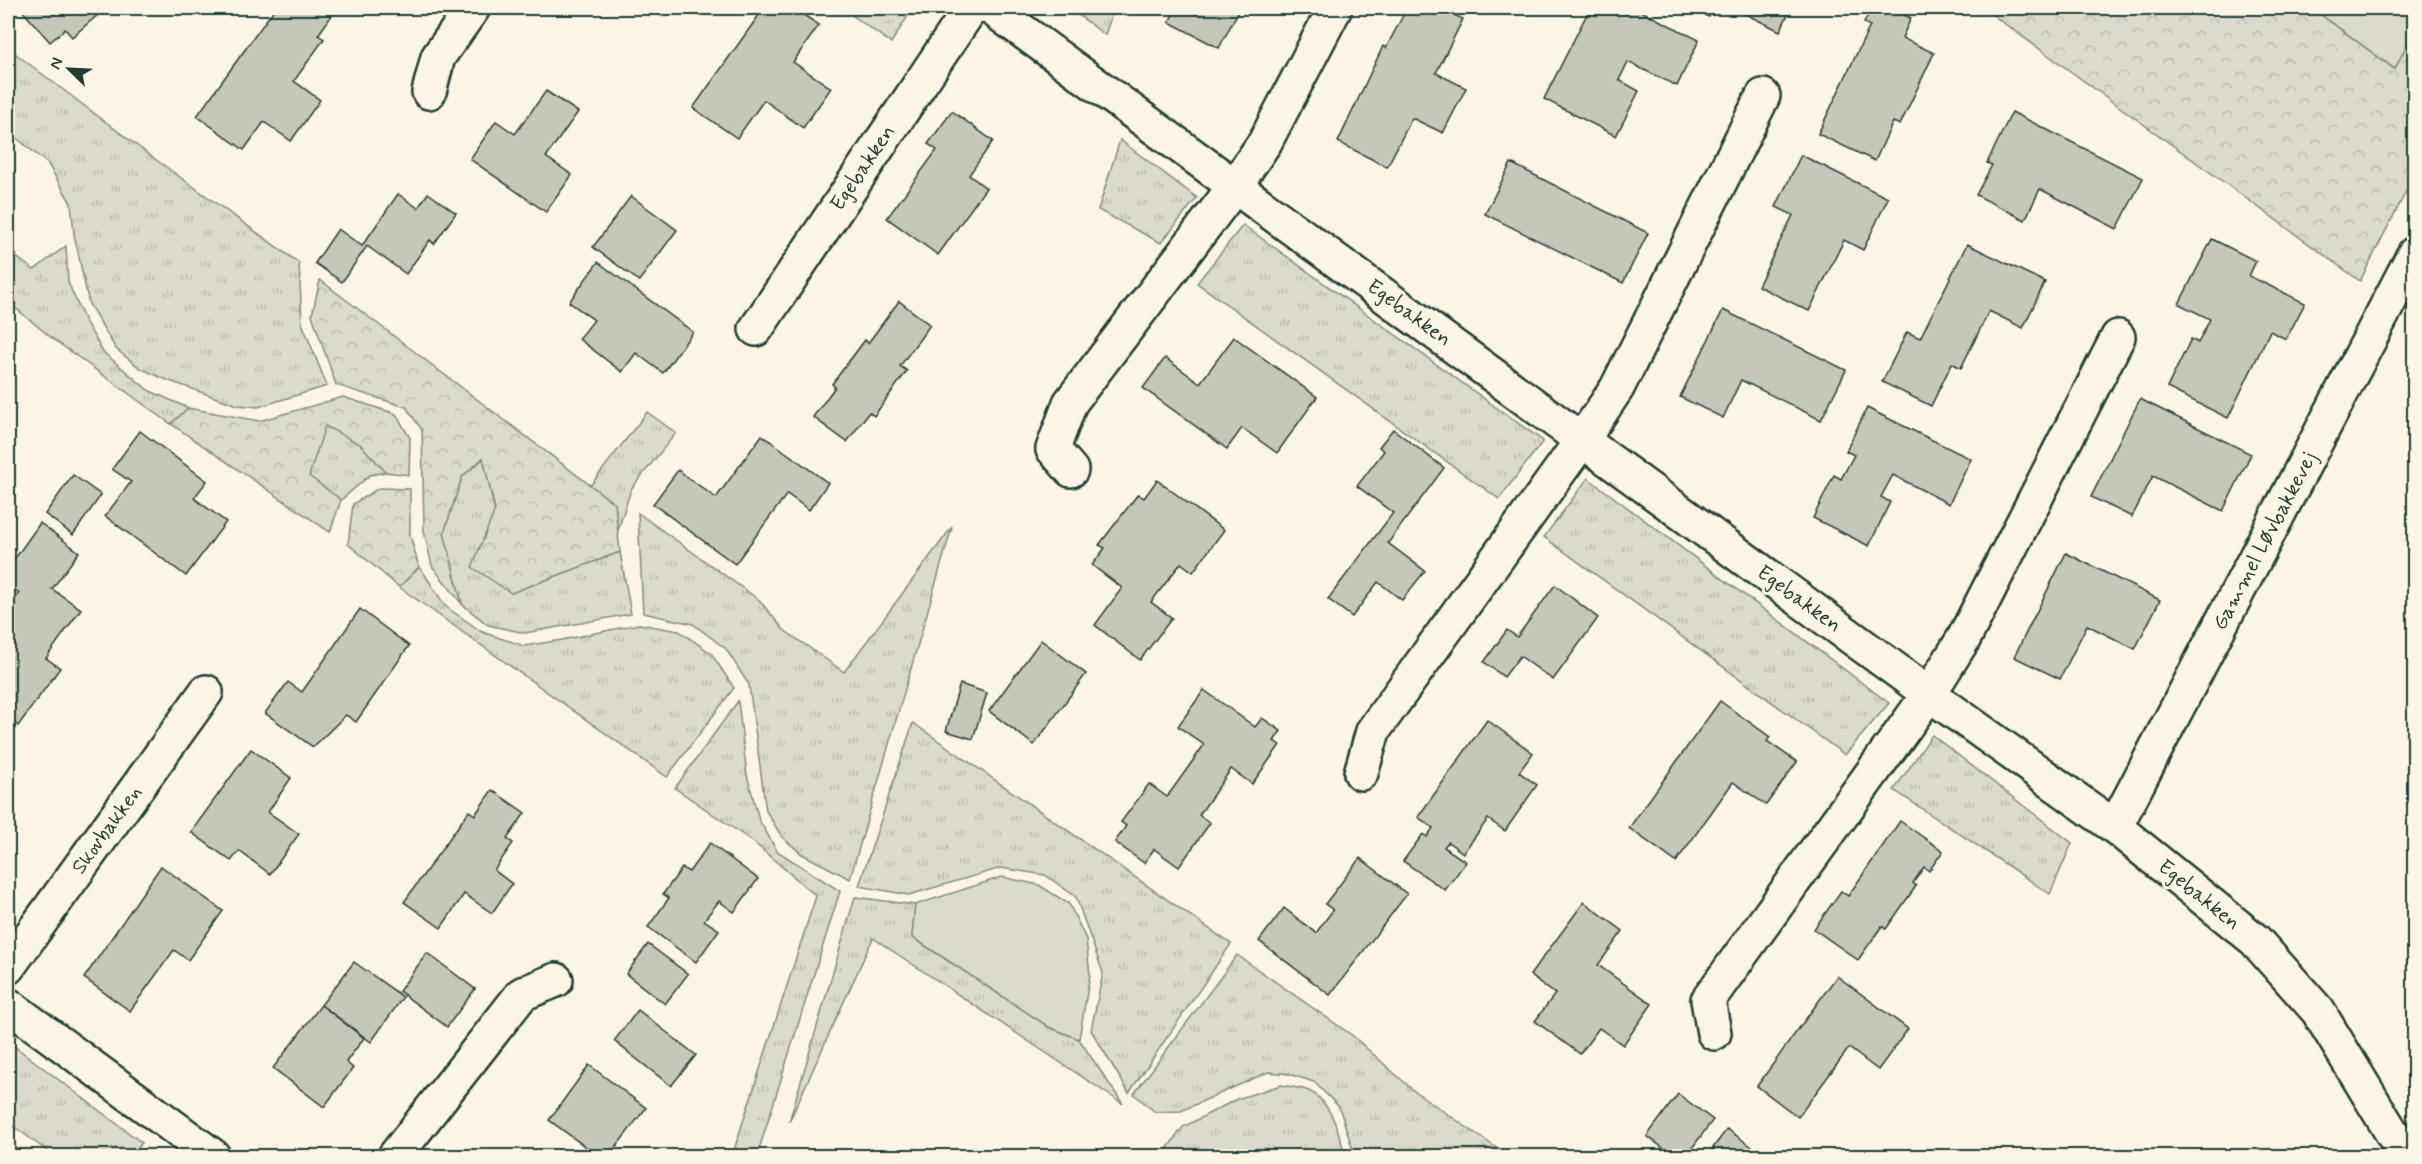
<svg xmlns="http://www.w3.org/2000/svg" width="2422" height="1164" viewBox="0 0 2422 1164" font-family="Mynerve,sans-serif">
<defs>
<pattern id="grass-tufts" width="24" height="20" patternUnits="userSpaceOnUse" patternTransform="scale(1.5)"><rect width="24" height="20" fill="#dcdacc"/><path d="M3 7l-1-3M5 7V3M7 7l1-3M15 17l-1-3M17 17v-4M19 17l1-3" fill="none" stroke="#bcbcb0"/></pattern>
<pattern id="forest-crowns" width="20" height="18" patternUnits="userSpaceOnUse" patternTransform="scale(1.5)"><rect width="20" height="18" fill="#dcdacc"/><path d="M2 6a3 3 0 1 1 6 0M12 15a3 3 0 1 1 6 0" fill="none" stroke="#bcbcb0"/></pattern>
</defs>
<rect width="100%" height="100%" fill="#fcf5e5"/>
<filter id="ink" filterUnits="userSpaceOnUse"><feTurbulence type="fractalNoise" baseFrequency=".0167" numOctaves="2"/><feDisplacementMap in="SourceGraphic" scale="12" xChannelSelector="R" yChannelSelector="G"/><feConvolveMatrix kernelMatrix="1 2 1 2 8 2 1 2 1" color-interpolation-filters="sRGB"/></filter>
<g filter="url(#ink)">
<g fill="url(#grass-tufts)" stroke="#7e8c80" stroke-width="1.5">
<polygon points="842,8 913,8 891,43"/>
<polygon points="1069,8 1114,8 1105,35"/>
<polygon points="8,48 148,154 299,263 302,323 327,386 258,407 237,405 167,380 140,368 116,349 89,304 74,234 71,203 48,164 8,131"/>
<polygon points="1120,140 1197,198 1161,243 1098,210"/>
<polygon points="1243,225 1543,441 1499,499 1197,283"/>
<polygon points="66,246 68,282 83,317 103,352 148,390 188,408 171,424 53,339 8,302 8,251 34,270"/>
<polygon points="647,412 676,433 631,489 618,530 615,504 590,486"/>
<polygon points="325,425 360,444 386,472 370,475 341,500 308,476"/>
<polygon points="484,458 511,593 620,552 631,614 525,633 488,625 462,604 444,533 462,477"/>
<polygon points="1588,478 1889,703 1845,755 1544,537"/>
<polygon points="638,513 759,600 784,630 844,672 952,527 850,879 802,854 782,837 766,811 749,685 726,649 693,624 643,613"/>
<polygon points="420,567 445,606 482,632 524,646 562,640 639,624 679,631 711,653 734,688 667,777 399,587"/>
<polygon points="738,701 747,775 759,820 777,851 840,891 757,1156 732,1156 816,896 752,841 675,788"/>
<polygon points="913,723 1231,944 1129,1093 1091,1030 1103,973 1076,897 1045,875 1001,868 909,895 859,886"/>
<polygon points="1932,735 2072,843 2050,894 1894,790"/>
<polygon points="855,897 915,905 912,937 1049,1027 1079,1039 1123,1104 873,938 789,1122"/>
<polygon points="1237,955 1353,1036 1413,1090 1508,1156 1355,1156 1339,1107 1314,1082 1289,1074 1268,1072 1181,1111 1155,1112 1134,1094"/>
<polygon points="9,1042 142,1143 132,1156 54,1156 8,1122"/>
<path d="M1281 1085C1289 1087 1301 1087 1309 1091 1331 1101 1340 1135 1345 1156H1174L1167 1149 1183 1127 1237 1099Z"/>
</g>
<g fill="url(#forest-crowns)" stroke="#7e8c80" stroke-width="1.5">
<polygon points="1983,8 2312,8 2394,69 2414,31 2414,176 2360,281"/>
<polygon points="320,280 615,504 620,552 511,593 472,567 495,510 483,458 462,477 444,533 462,604 432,566 424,531 422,430 406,407 336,385 312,315"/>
<polygon points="343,397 396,414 410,438 409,475 386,472 360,444 325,426 309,476 341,500 330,532 171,424 188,408 259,421"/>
<polygon points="379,488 410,489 410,535 419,567 399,587 348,544 353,504"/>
</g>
<g fill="#dcdacc" stroke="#7e8c80" stroke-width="1.5">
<polygon points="2312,8 2414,8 2414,29 2395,69"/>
<polygon points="1002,877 1039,885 1069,904 1086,939 1090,975 1079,1039 1049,1027 912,937 915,905"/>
</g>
<g fill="#c5c7b9" stroke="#1f3d34" stroke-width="1.5">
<polygon points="20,8 106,8 72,37 65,29 50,42"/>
<polygon points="275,8 337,8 318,35 324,39 294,81 320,100 291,141 264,122 244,150 197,116"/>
<polygon points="764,8 793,8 819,25 793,62 831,88 803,128 764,100 737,138 693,108"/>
<polygon points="1177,8 1240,8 1219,48 1169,22"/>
<polygon points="1407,8 1439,8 1463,19 1436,73 1466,88 1443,133 1412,118 1387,167 1338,142 1383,46 1386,48"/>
<polygon points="1590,8 1635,8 1699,40 1677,86 1628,62 1619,80 1639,91 1616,136 1544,99"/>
<polygon points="1690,8 1714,8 1709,17"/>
<polygon points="1733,8 1791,8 1780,31"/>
<polygon points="1872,8 1888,8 1911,18 1902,38 1934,53 1900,125 1893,122 1875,161 1818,134 1870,26 1864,23"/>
<polygon points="546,91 578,112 546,157 572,175 546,212 470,159 496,121 515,134"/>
<polygon points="952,111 993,141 969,175 986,188 938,255 887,218 937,150 928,144"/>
<polygon points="2012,112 2143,178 2117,229 2040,189 2025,220 1976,195 1992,165 1987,163"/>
<polygon points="1801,155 1888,198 1863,250 1844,240 1809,311 1758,286 1793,215 1776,207"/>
<polygon points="1511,163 1648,233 1623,283 1485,214"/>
<polygon points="428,193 456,213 434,244 430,240 406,274 367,246 342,282 315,263 338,229 362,246 398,194 418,208"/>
<polygon points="631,196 677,230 639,281 593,247"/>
<polygon points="2212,239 2256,261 2249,276 2305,303 2286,339 2270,331 2228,418 2167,388 2191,339 2198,343 2210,319 2179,304"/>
<polygon points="1967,244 2045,282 2023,328 1989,311 1961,368 1952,363 1931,406 1882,382 1907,332 1920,338"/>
<polygon points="598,262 693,332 663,373 636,353 622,372 579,339 594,320 569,302"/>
<polygon points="899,301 930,325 900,366 907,371 874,416 869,412 847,442 813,417 835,387 832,384 865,340 868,343"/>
<polygon points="1723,310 1846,370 1821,420 1741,380 1723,418 1680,397"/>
<polygon points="1234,337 1317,397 1277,453 1242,428 1227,449 1143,388 1165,358 1200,383"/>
<polygon points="2140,399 2251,454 2223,511 2153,476 2132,517 2091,497"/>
<polygon points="1867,408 1971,459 1949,504 1893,475 1881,497 1890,502 1869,546 1813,518 1834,475 1841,479 1854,455 1846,451"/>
<polygon points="1393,429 1444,468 1388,543 1425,571 1402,600 1378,582 1352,617 1328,599 1393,513 1357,486 1384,451 1379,447"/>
<polygon points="140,431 207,481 194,498 226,522 186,576 105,516 131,482 112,469"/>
<polygon points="762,435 828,483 809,510 787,494 735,564 653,504 678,470 716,498"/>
<polygon points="73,475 101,495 73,535 45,514"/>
<polygon points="1157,480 1224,530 1193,572 1181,563 1151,602 1172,618 1140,660 1095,625 1122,588 1092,565 1105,548 1099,545 1138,494 1144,498"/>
<polygon points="40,523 79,552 52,589 81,609 46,658 60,668 18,726 8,718 8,609 19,593 8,585 8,568"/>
<polygon points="2066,553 2160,600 2135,649 2087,625 2060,679 2014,657"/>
<polygon points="1555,585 1598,618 1553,680 1520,656 1504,677 1484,662 1507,630 1517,637"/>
<polygon points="360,609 409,646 356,722 346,715 313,747 265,713 288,682 302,692"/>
<polygon points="1041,640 1086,674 1034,745 989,711"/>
<polygon points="960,684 987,693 973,739 946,731"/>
<polygon points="1204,690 1255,727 1262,718 1281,731 1274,741 1280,745 1252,784 1231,769 1199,815 1210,823 1179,867 1154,849 1144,863 1115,842 1126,826 1121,822 1149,784 1167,797 1204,745 1178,726"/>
<polygon points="1720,701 1770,737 1767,741 1797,762 1766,805 1733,782 1676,862 1629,828"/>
<polygon points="1487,720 1533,753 1519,772 1537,785 1505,831 1488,819 1463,853 1448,842 1444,847 1466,862 1445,890 1403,861 1423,834 1427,837 1433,828 1418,817"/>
<polygon points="251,749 291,778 268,812 299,834 270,874 239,851 231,861 191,832"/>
<polygon points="492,790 525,813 507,839 513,843 494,870 512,884 492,913 464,894 441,928 404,902 469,811 475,815"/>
<polygon points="1900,821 1943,851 1929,871 1924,867 1913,883 1916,886 1886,929 1882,926 1858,960 1814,929 1841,891 1848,896"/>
<polygon points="710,843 758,879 734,912 719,901 704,920 719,930 696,962 648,927 669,898 663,894 682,868 689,872"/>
<polygon points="1360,858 1407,894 1330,995 1259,941 1284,908 1316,933 1333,910 1325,904"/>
<polygon points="161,866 223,911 188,960 174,950 130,1011 84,978"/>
<polygon points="1584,902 1623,931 1598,965 1652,1004 1623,1045 1599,1028 1580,1054 1535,1021 1555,994 1530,975"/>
<polygon points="648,944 688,974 665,1004 626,974"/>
<polygon points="427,953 475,989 447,1027 399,991"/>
<polygon points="354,962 403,997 371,1042 321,1005"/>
<polygon points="1837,976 1908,1029 1878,1070 1849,1048 1798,1117 1757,1086"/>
<polygon points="321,1005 364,1038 346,1062 353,1068 324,1107 273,1068"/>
<polygon points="638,1010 696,1055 671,1086 614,1041"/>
<polygon points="589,1065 646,1108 609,1156 598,1156 549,1120"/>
<polygon points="1678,1094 1713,1120 1686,1156 1674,1156 1647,1136"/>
<polygon points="1727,1129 1765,1156 1707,1156"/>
</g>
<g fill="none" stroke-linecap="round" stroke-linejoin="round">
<g stroke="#1f3d34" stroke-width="38">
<g id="minor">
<polyline points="991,8 1929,694 2115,827 2255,940 2318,1011 2406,1156"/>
<polyline points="429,92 438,57 473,8"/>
<polyline points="756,329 971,8"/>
<polyline points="1071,470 1053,449 1070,403 1235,186 1265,142 1335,8"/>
<polyline points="1361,773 1373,731 1582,440 1617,388 1763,96"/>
<polyline points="2115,827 2414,254"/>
<polyline points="8,967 206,692"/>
<polyline points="8,1005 213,1156"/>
<polyline points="1714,1033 1708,1000 1929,694 1964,638 2118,337"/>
<polyline points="395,1156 522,994 556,980"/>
</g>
</g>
<use href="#minor" stroke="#fcf5e5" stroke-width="33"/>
</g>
</g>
<g text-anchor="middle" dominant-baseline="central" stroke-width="6" stroke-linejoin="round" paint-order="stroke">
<g font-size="21" fill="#1f3d34" stroke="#fcf5e5">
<text transform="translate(863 168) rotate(-56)">Egebakken</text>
<text transform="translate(1409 313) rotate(36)">Egebakken</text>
<text transform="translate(2265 541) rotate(-62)">Gammel Løvbakkevej</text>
<text transform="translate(1799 599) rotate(36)">Egebakken</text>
<text transform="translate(107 830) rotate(-54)">Skovbakken</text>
<text transform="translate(2199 895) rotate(39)">Egebakken</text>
</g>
</g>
<rect width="2422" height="1164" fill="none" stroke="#fcf5e5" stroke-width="30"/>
<rect x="15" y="15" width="2392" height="1134" fill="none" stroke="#1f3d34" stroke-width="2" filter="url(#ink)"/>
<g transform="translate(69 69) rotate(294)" stroke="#fcf5e5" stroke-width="4.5" paint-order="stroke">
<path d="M0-4.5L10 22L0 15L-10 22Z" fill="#1f3d34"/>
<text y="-9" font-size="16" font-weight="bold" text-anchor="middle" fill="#1f3d34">N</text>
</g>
</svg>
